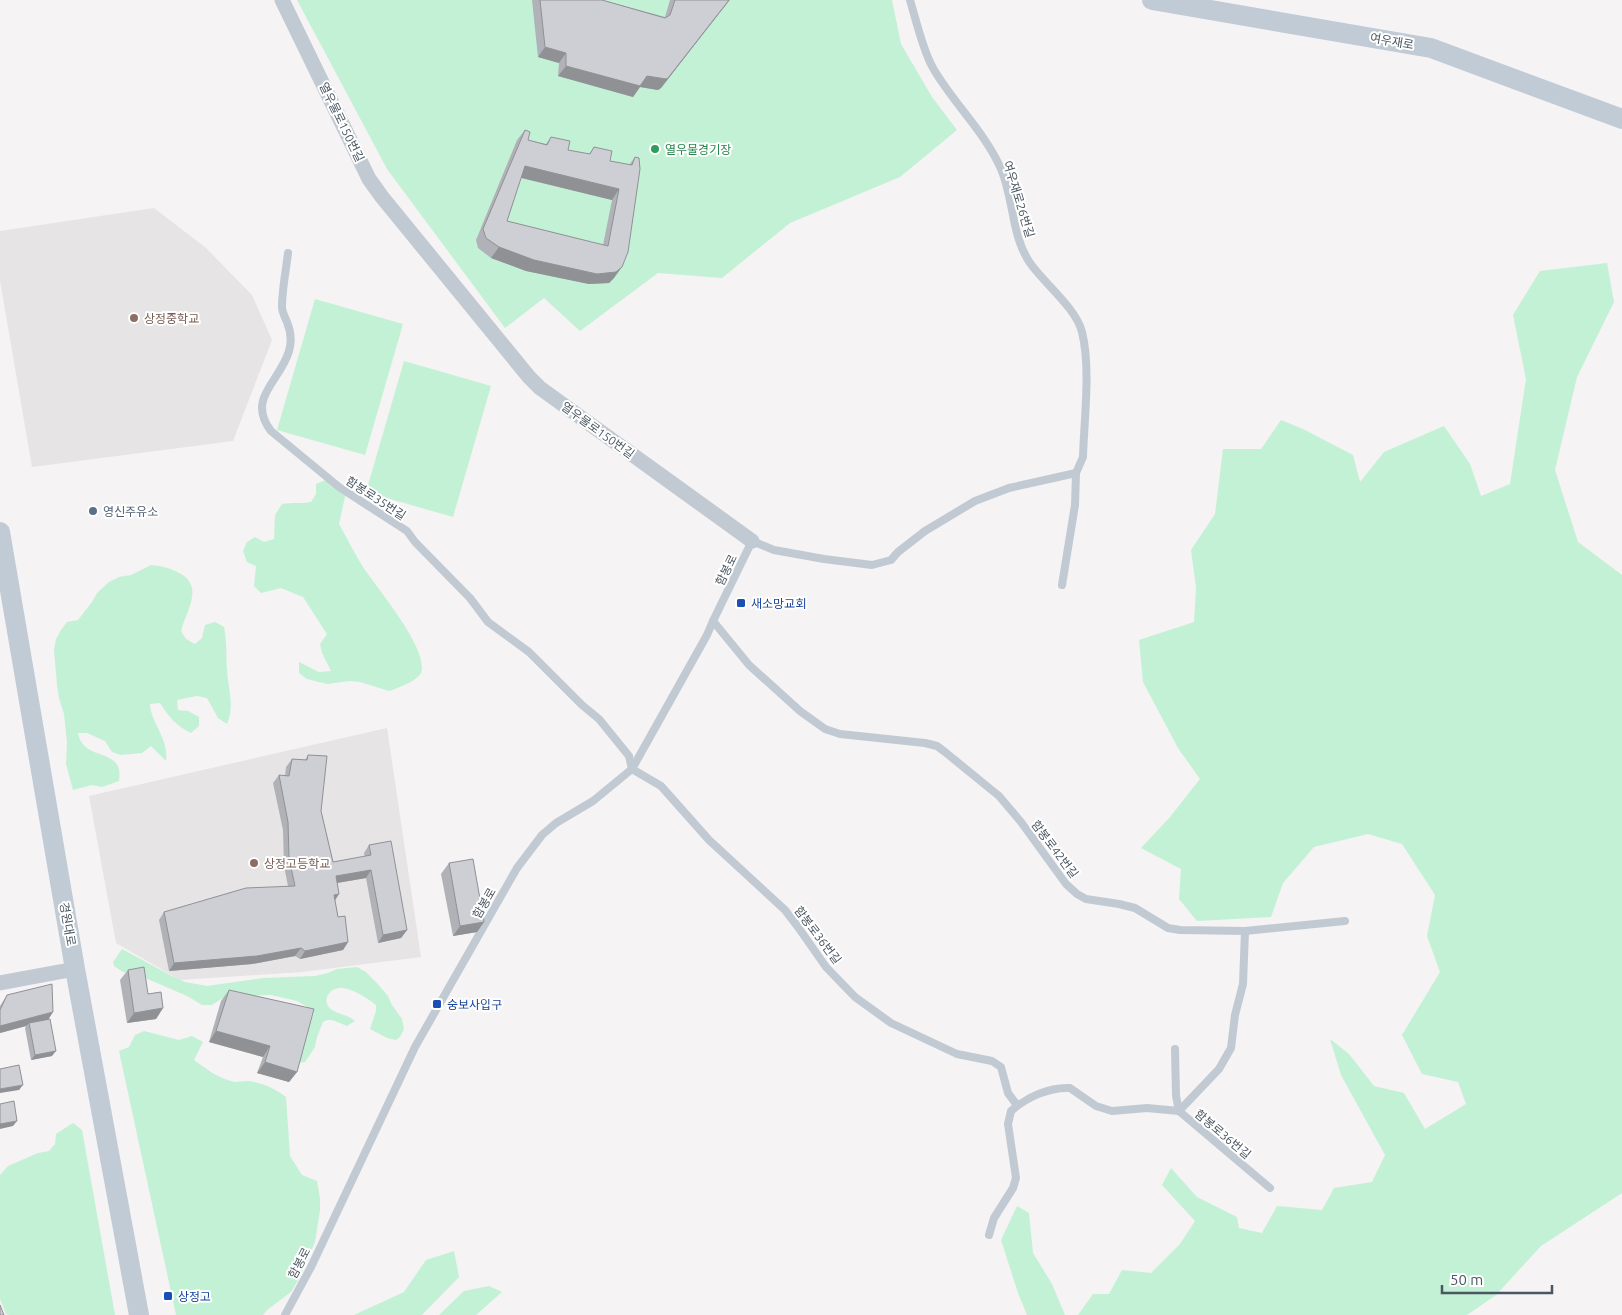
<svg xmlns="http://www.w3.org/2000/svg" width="1622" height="1315" viewBox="0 0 1622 1315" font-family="Ubuntu,'Noto Sans KR',sans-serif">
<rect width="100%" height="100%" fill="#f5f3f3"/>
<g fill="#e6e4e5">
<polygon points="154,208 206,248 252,295 272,340 233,441 32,467 0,281 0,231"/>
<polygon points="387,728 421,957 302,972 180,980 116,943 89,796"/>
</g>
<g fill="#c3f1d5">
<polygon points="297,0 892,0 901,44 932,97 957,130 900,177 790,223 722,278 658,273 580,331 544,298 505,328 387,169"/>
<polygon points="1607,263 1614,302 1577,377 1555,470 1578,542 1622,575 1622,1193 1541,1246 1496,1295 1467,1315 1078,1315 1093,1294 1109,1294 1122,1270 1151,1273 1180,1244 1195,1221 1162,1185 1171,1168 1197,1197 1237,1217 1239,1228 1262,1233 1277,1206 1322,1210 1334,1188 1372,1182 1385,1155 1341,1075 1330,1039 1349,1054 1374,1086 1404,1093 1425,1129 1466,1104 1458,1082 1422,1074 1402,1035 1440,972 1427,936 1435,895 1402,844 1368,834 1314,847 1283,883 1271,917 1197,921 1179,899 1181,869 1141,848 1170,817 1200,779 1178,748 1143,682 1139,640 1194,622 1196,587 1191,550 1215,514 1223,449 1261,449 1281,420 1303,429 1353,455 1360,482 1384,452 1444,426 1470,464 1481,496 1510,484 1526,379 1513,315 1540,271"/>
<polygon points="315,299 403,324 365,455 277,430"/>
<polygon points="404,361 491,386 453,517 366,492"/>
<path d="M328 479 346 492 339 524C347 538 354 553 363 567 376 587 430 650 421 673 417 681 398 688 389 691L360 682 350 681 327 684 307 679 299 673V662L319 672 331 671 322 653 320 644 327 634 303 597 281 588 261 593 254 586 256 566 247 562 243 551 247 542 255 537 264 542 274 539 275 515 282 504C292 502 301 504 311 502L316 494V484Z"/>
<path d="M151 565C162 566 171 568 181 574 204 588 186 611 181 631L186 639 195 644 202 638 205 625 215 622 224 627C227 642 226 655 227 670 228 688 235 706 227 724L218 718 207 698 197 696 177 700 178 710 188 711 199 717V726L191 733C176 726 169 717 160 703L150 704C151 724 169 738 166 761L151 746 142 753 121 755 112 752 105 741 87 733H78C83 763 125 746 119 781L102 787 92 785 73 790 66 764 67 742 64 714 59 698 57 685 54 650 56 639 61 630 67 622 78 620 92 602 97 593 109 582 119 577 131 575Z"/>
<path d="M122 949 172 976 185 982 207 986 263 978 315 976 328 973 337 969 357 967 366 972 376 982 388 996 392 1005 402 1019 404 1029 400 1037 396 1040 387 1038 370 1029 376 1011V1005C365 996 338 978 328 995 326 998 326 1003 328 1006 333 1014 348 1014 355 1021L347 1026C338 1023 331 1017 323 1022L317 1037 315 1047 305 1062 299 1063 298 1058 314 1013 306 1006 297 1001 271 995 226 996 212 1005H202L187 996 143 977 123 972 114 966 113 962Z"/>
<path d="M144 1031 179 1040 192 1036 203 1042 194 1060C205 1068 218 1078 231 1081 236 1083 241 1081 247 1081 261 1082 274 1088 286 1097L290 1156 302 1175 317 1181 320 1198V1210L315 1242 299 1279 291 1292 267 1310 263 1315H176L119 1051 129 1047 135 1035Z"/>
<polygon points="73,1123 82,1130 115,1315 9,1315 6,1314 0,1299 0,1175 8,1166 38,1153 49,1151 55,1144 56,1134"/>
<polygon points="1017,1206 1029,1213 1033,1253 1052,1284 1065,1315 1027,1315 1018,1293 1001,1240"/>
<polygon points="454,1251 459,1277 422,1315 354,1315 404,1292 426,1260"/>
<polygon points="489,1286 502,1292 476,1315 439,1315 464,1291"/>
</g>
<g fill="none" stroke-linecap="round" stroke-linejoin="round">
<g stroke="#c1cad2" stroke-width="8">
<path d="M910 0C916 20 923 51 933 68 953 103 985 132 1001 169 1014 199 1011 235 1030 263 1044 283 1076 308 1082 332 1091 368 1084 420 1083 457L1076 473 1075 505 1062 585"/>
<path d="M288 253C286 271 282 289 282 307 282 312 285 317 287 322 291 332 292 341 289 351 280 382 246 398 271 431L339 487 407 531 415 542 470 598 488 622 529 652 582 705 599 719 629 756 632 769 661 786 709 840 785 910 798 927 826 967 855 997 891 1023 957 1054 992 1061 1001 1067 1008 1093 1017 1105"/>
<polyline points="713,621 749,665 800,711 825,729 840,734 925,743 937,746 945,752 999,796 1021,822 1066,884 1077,894 1086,899 1119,904 1135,908 1168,928 1180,930 1245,931 1345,921"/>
<polyline points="1175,1049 1176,1096 1179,1111"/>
<polyline points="1179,1111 1219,1069 1231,1048 1235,1015 1243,984 1245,931"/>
<path d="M989 1235 994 1218 1013 1188 1016 1178 1008 1124 1011 1111C1027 1097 1049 1087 1070 1088L1096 1106 1112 1111 1147 1108 1179 1111 1270 1188"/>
<polyline points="285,1315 311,1267 415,1047 517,868 542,835 556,823 593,801 632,769 707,635 713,621 752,541 774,550 824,559 872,565 891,560 898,552 925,531 975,501 1009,488 1076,473"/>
</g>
<g stroke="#c1cad2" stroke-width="15">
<polyline points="282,0 369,179 382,197 529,377 540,388 752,541"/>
<polyline points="0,983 75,969"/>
</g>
<g stroke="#c1cbd6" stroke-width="20">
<polyline points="1152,0 1431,48 1622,119"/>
<polyline points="0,532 75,969 139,1315"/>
</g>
</g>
<g fill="#b0b2b7" fill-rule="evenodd">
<polygon points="532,0 602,0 665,17 670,0 730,0 661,88 658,90 640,87 633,97 558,76 559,63 538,57"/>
<path d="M525 130 528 140 546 144 551 137 568 150 589 154 594 147 610 161 629 165 635 157 614 278 609 283 589 284 526 271 491 258 478 248 476 240 517 140ZM521 178 612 200 603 245 507 221Z"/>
<polygon points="308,755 333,862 365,857 364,853 369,845 407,930 401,938 378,943 366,878 337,883 335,900 338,917 348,942 343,950 300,959 295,956 252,964 169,971 159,920 164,912 288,886 284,866 283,830 273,783 279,775 285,776 286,767 292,759 305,760"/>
<polygon points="449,863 484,922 477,932 453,936 441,874"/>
<polygon points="128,970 148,994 163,1008 156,1019 127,1023 120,980"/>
<polygon points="229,990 297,1072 289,1082 257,1073 263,1057 209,1042 221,1001"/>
<polygon points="7,995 49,1019 52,1056 31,1060 25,1028 26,1026 0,1033 0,1006"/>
</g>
<g fill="#909195">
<polygon points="729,0 661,88 658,90 640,87 633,97 558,76 566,66 647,76"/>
<polygon points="545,47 566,53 559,63 538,57"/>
<polygon points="525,166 619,189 612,200 518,177"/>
<polygon points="499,247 622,267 614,278 609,283 589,284 526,271 491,258"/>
<polygon points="371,870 366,878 331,884 336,876"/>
<polygon points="339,894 334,902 334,895"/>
<polygon points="484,922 477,932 453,936 460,926"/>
<polygon points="407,930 401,938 378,943 383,935"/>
<polygon points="348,942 343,950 300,959 305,951"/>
<polygon points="301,948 295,956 252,964 169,971 174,963"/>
<polygon points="163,1008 156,1019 127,1023 134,1013"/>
<polygon points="53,1012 48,1020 29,1023 26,1026 0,1033 0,1026"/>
<polygon points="216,1031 270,1046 263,1057 209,1042"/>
<polygon points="56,1051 52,1056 31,1060 35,1055"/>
<polygon points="265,1062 297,1072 289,1082 257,1073"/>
<polygon points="23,1085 19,1090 0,1093 0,1089"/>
<polygon points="17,1121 13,1126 0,1129 0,1124"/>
</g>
<g fill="#cdcfd5" stroke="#909195" fill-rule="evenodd">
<polygon points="540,0 602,0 665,18 670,15 675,0 729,0 668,78 666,79 647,76 640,86 566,66 566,53 545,47"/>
<path d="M525 130 530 132 528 140 547 145 551 137 570 141 568 150 590 154 594 147 612 151 610 161 632 165 635 157 639 158 640 169 628 252 622 267 616 272 597 274 534 260 499 247 486 238 483 229ZM525 166 619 189 608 246 507 221Z"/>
<polygon points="308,755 327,756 321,811 333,862 371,855 369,845 391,841 407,930 383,935 371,870 336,876 339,894 334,895 338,917 345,916 348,942 305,951 301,948 257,956 174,963 164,912 246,888 295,886 289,858 288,822 279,775 289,776 292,759 307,760"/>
<polygon points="473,859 484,922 460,926 449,863"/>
<polygon points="144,967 148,994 161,992 163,1008 134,1013 128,970"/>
<polygon points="52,984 53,1012 0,1026 0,1010 7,995"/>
<polygon points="229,990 314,1009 297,1072 265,1062 270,1046 216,1031"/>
<polygon points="50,1019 56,1051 35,1055 29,1023"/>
<polygon points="19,1065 23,1085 0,1089 0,1069"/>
<polygon points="14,1101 17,1121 0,1124 0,1104"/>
<polygon points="0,1305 4,1315 0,1315"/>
</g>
<circle fill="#2e9e5b" stroke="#fff" stroke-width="2" cx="655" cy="149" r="5"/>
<g fill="#8d6e63" stroke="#fff" stroke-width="2">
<circle cx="134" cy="318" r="5"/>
<circle cx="254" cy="863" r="5"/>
</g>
<circle fill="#5c6f8a" stroke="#fff" stroke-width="2" cx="93" cy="511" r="5"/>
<g fill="#1a4fb4" stroke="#fff" stroke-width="2">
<rect x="736" y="598" width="10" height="10" rx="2.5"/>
<rect x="432" y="999" width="10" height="10" rx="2.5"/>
<rect x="163" y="1291" width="10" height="10" rx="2.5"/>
</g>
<g text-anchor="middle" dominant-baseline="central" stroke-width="4" stroke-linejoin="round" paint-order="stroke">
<g font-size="12" fill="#4a5661" stroke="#fff">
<text transform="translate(1392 41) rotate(10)">여우재로</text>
<text transform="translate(342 122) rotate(64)">열우물로150번길</text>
<text transform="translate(1019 199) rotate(73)">여우재로26번길</text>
<text transform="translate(598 430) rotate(36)">열우물로150번길</text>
<text transform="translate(376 498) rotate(33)">함봉로35번길</text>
<text transform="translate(726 570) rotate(-64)">함봉로</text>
<text transform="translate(1055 849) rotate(53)">함봉로42번길</text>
<text transform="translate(484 903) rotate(-60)">함봉로</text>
<text transform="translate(68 924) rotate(80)">경원대로</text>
<text transform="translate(818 935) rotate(53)">함봉로36번길</text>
<text transform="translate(1223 1134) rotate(40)">함봉로36번길</text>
<text transform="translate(299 1263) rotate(-62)">함봉로</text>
</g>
<g font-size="12" fill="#27864d" stroke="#fff" text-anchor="start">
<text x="665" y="149">열우물경기장</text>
</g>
<g font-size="12" fill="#785e54" stroke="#fff" text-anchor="start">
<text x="144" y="318">상정중학교</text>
<text x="264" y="863">상정고등학교</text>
</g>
<g font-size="12" fill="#4e5e75" stroke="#fff" text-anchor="start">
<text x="103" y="511">영신주유소</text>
</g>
<g font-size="12" fill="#164399" stroke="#fff" text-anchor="start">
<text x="751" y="603">새소망교회</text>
<text x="447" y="1004">숭보사입구</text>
<text x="178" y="1296">상정고</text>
</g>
</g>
<path d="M1442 1285v8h110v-8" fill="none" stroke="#4a5661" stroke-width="2.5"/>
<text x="1450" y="1285" font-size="15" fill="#4a5661" stroke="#ffffff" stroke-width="4" paint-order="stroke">50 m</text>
</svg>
